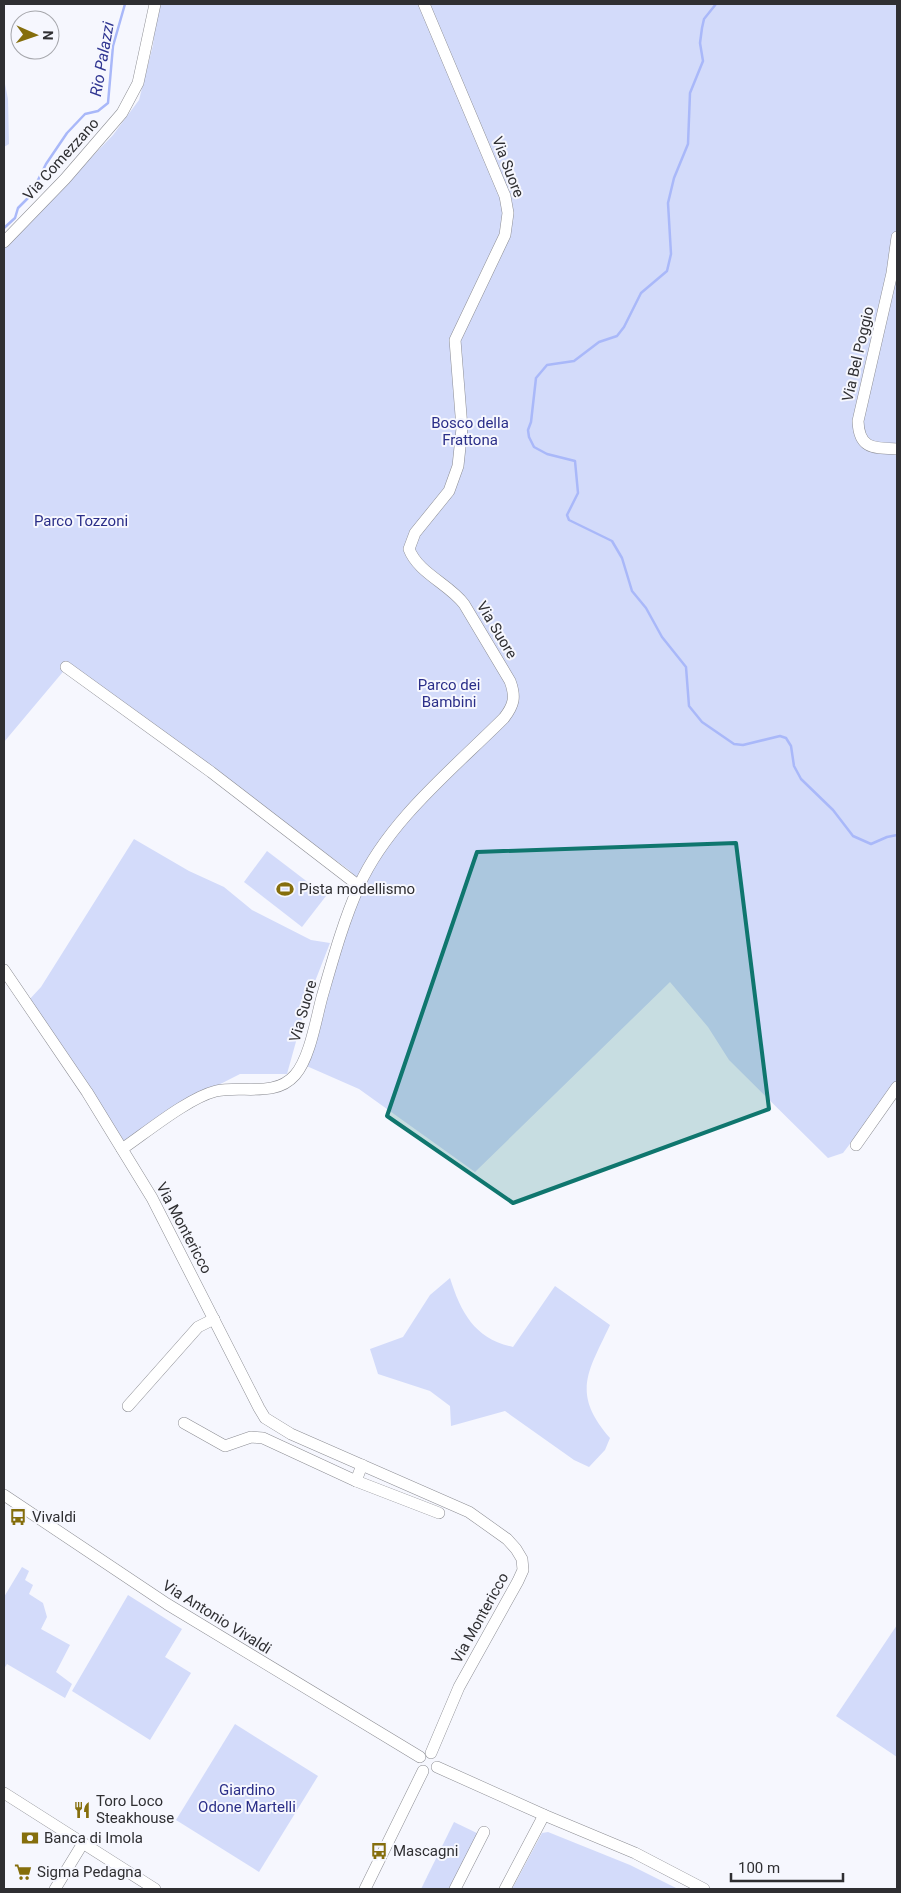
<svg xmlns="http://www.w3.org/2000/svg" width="901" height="1893" viewBox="0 0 901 1893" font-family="Roboto,sans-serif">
<rect width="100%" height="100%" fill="#f6f7fe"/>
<g fill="#d3dbfa">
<polygon points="157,4 897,4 897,1082 843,1153 828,1158 729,1060 708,1027 670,982 475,1172 359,1089 302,1064 361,884 349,870 67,667 4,742 4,248 113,135 139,100 153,45"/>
<polygon points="4,79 8,99 9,144 4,147"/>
<polygon points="134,839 189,871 224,887 252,910 311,940 330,943 307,1002 287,1074 240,1074 181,1104 119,1148 28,1001 41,987"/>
<polygon points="267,851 326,896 302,927 244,882"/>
<path d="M450 1278C461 1313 475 1339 513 1347L555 1286 610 1325C588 1372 571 1393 610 1438L605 1450 589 1467 574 1460 505 1411 451 1426 450 1406 430 1391 378 1374 370 1349 403 1337 430 1295Z"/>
<polygon points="22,1567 29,1571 25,1580 33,1585 29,1594 43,1603 47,1617 41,1629 70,1645 56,1672 72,1684 65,1698 7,1664 4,1669 4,1597"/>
<polygon points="128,1595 182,1629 165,1657 191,1673 150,1740 72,1691"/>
<polygon points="897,1625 897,1757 836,1716"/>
<polygon points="235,1724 318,1776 259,1872 176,1820"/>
<polygon points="454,1822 481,1835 453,1889 421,1889"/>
<polygon points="548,1832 630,1865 678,1889 512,1889 542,1833"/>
</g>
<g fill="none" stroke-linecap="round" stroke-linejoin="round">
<g stroke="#a9b8f9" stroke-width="2.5">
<polyline points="716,4 704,19 702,28 700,43 703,61 690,93 688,144 674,178 668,203 671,254 667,271 641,293 624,327 617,336 599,342 574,361 547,365 536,378 531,422 528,430 529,437 534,447 547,454 575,461 578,493 567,515 569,520 612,541 622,558 632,591 646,608 662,637 686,667 689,706 702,722 734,744 743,745 780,736 786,738 791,746 794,766 801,779 833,810 853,836 871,844 887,837 897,835"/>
<polyline points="4,228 15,218 18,208 30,196 46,164 67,133 85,114 98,111 108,103 113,46 125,4"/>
</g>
<g stroke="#8c8d93" stroke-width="12">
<g id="minor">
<path d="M897 237 892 273 858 421C859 449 873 448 897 449"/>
<polyline points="4,242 65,179 122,113 138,83 155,4"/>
<polyline points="66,667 211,772 359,886"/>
<polyline points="4,970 87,1092 152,1198 259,1408 265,1418 291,1434 469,1512 507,1539 516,1549 522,1559 523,1570 518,1581 459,1687 431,1753"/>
<polyline points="856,1145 897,1087"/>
<path d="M122 1149C147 1132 188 1098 216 1091 242 1085 275 1098 295 1075 310 1058 316 1019 322 997 333 959 343 922 359 886 388 821 454 768 504 718 514 705 516 697 510 681L464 604C449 584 418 573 409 549L415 533 449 491 458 466 462 428 455 340 505 235 508 213 505 196 424 4"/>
<polyline points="128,1406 198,1327 214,1319"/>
<polyline points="184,1423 225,1446 251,1437 263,1438 356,1481 362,1465"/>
<polyline points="356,1481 439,1513"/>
<polyline points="4,1495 167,1604 420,1757"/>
<polyline points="437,1767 544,1815 635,1853 704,1889"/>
<polyline points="4,1793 155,1889"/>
<polyline points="55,1889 83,1843"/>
<polyline points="365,1889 423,1771"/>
<polyline points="455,1889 484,1832"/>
<polyline points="505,1889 544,1815"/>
</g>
</g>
<use href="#minor" stroke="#fff" stroke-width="11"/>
</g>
<path fill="#0f766e" fill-opacity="0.2" stroke="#0f766e" stroke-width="4" stroke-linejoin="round" d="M736 843 769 1109 513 1203 387 1116 477 852Z"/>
<defs>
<g id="stadium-bare" transform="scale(1.35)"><path d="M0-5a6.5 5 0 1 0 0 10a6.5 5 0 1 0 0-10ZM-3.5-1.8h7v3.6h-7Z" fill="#856e0c" stroke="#f6f7fe" stroke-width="2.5" paint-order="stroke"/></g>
<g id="bus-bare" transform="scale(1.35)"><path d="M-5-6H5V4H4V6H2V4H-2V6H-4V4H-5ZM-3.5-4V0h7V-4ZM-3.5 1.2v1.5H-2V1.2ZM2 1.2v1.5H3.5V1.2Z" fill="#856e0c" stroke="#f6f7fe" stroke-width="2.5" paint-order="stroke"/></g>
<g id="restaurant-bare" transform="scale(1.35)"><path d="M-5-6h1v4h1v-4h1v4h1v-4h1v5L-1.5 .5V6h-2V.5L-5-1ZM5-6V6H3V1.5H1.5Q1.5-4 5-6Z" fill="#856e0c" stroke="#f6f7fe" stroke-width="2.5" paint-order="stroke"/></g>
<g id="bank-bare" transform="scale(1.35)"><path d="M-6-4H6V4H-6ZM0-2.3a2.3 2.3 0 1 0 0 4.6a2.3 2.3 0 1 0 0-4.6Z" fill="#856e0c" stroke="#f6f7fe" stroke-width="2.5" paint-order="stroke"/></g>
<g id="supermarket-bare" transform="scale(1.35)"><path d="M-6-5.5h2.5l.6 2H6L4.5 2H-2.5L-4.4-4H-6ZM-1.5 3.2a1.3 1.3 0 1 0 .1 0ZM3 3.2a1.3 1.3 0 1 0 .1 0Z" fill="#856e0c" stroke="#f6f7fe" stroke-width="2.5" paint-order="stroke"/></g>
</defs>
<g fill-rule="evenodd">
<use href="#stadium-bare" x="285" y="889"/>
<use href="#bus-bare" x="18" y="1517"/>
<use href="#restaurant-bare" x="82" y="1810"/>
<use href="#bank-bare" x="30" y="1838"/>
<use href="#bus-bare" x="379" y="1851"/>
<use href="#supermarket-bare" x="23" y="1872"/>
</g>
<g text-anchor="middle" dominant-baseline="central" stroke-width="4" stroke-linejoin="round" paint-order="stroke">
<g font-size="15" fill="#2f2f32" stroke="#f6f7fe">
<text transform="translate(61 159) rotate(-48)">Via Comezzano</text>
<text transform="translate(508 167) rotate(69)">Via Suore</text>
<text transform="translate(858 354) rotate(-77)">Via Bel Poggio</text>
<text transform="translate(497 630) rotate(59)">Via Suore</text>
<text transform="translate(303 1011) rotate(-74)">Via Suore</text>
<text transform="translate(184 1228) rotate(62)">Via Montericco</text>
<text transform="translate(217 1617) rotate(32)">Via Antonio Vivaldi</text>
<text transform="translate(480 1618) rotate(-61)">Via Montericco</text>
</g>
<g font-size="15" fill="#2b2f89" stroke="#f6f7fe">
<text x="470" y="423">Bosco della<tspan x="470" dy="17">Frattona</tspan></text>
<text x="81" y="521">Parco Tozzoni</text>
<text x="449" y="685">Parco dei<tspan x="449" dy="17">Bambini</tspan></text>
<text x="247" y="1790">Giardino<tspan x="247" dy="17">Odone Martelli</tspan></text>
</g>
<g font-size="15" fill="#2f2f32" stroke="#f6f7fe" text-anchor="start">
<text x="299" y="889">Pista modellismo</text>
<text x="32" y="1517">Vivaldi</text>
<text x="96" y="1801">Toro Loco<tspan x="96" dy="17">Steakhouse</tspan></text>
<text x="44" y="1838">Banca di Imola</text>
<text x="393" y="1851">Mascagni</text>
<text x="37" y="1872">Sigma Pedagna</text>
</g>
<g font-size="16" font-style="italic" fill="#313792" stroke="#f6f7fe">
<text transform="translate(102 59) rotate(-80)">Rio Palazzi</text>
</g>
</g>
<rect width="901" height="1893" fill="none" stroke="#2f2f32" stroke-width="10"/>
<g transform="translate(35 35) rotate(92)"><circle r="24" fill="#f6f7fe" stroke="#a6a7ac"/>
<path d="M0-4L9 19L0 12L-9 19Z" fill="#856e0c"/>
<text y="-8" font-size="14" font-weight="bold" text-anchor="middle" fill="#2f2f32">N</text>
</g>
<path d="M731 1873v8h112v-8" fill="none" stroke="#2f2f32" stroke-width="2.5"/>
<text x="738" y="1873" font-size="15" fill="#2f2f32" stroke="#f6f7fe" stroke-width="4" paint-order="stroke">100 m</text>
</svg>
